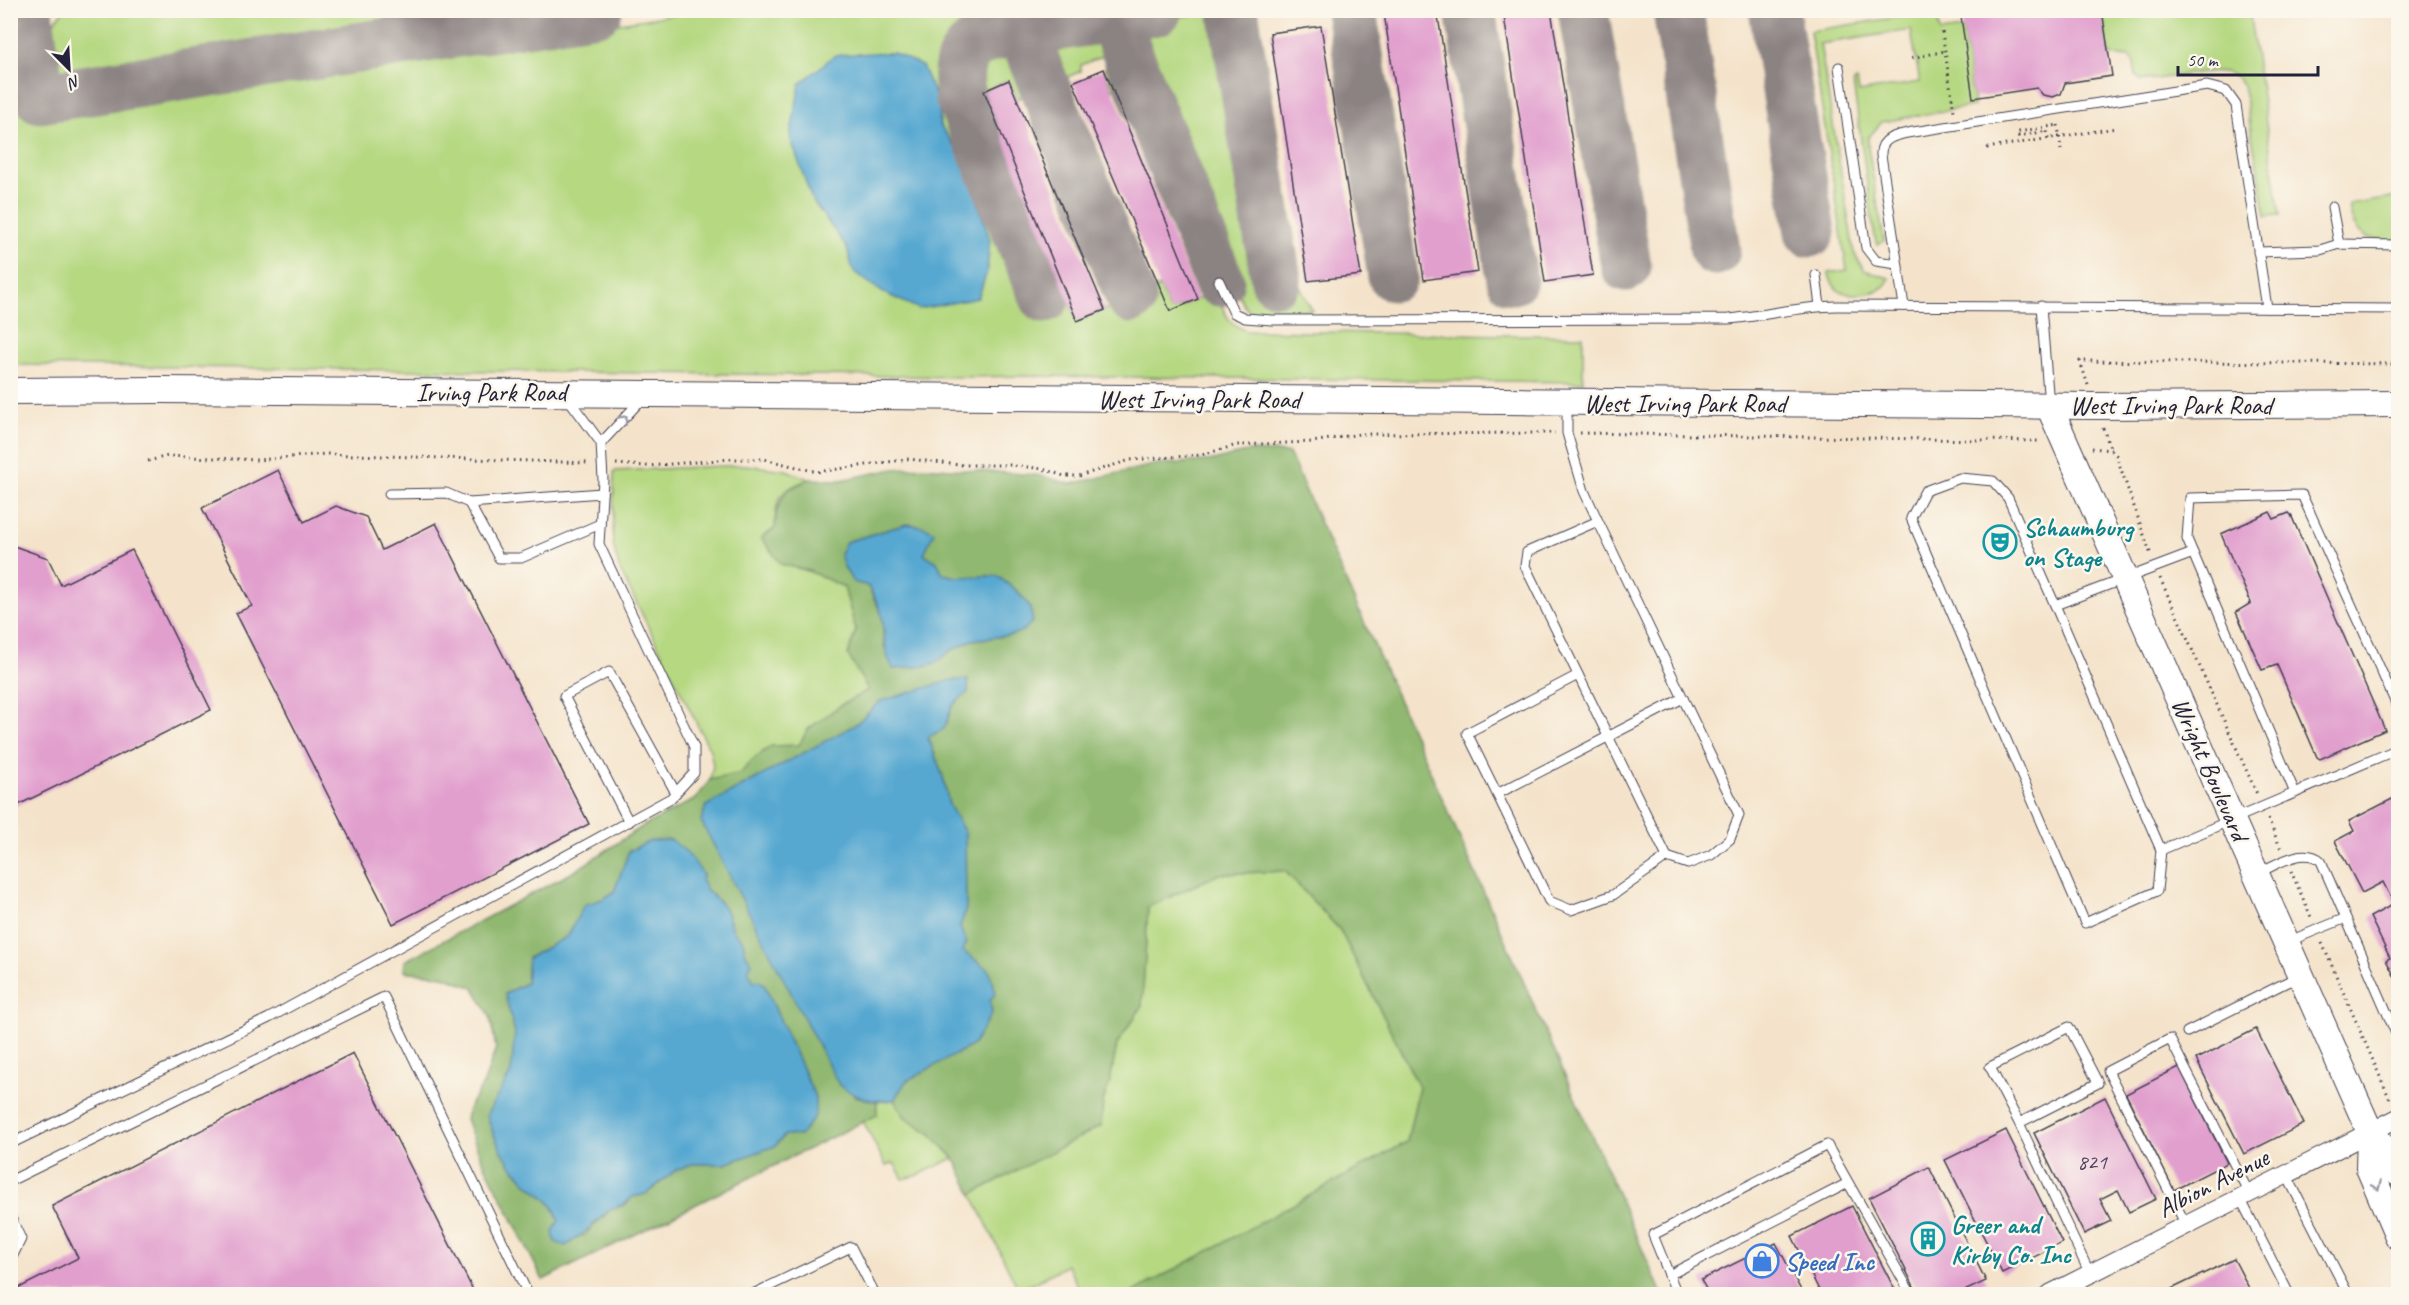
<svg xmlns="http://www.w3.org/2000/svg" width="2409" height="1305" viewBox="0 0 2409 1305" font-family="Caveat,sans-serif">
<rect width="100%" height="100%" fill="#fbf7ec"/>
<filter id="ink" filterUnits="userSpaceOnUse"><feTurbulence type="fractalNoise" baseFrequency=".0167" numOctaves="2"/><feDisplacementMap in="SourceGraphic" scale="12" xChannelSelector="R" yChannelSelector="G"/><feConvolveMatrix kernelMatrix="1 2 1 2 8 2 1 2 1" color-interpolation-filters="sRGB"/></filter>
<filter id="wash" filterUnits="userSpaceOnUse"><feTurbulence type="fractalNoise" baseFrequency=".008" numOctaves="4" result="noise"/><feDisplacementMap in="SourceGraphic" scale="24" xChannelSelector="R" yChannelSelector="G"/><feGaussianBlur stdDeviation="1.35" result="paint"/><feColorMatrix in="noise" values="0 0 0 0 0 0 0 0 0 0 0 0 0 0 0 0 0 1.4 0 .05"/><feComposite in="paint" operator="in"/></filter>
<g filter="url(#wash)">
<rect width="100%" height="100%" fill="#f4e3ca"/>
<g fill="#b5d881" stroke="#6c7d5e" stroke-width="1.5">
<path d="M64 10H483V11L73 74 56 68C42 46 45 29 64 10Z"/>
<path d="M697 11H1052L1007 18 979 26 958 37 949 51 944 74 964 162 1037 313 1069 302 1077 321 1160 287 1170 311 1216 291C1224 310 1226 324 1247 331L1583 336V382L1023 376 967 377 11 365 10 15 27 115Z"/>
<path d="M1936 11 1940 32 1963 29 1974 106 1882 122 1868 138V148L1884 241 1878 245 1874 232 1853 82 1857 81 1859 92 1920 82 1911 30 1820 44 1854 253 1864 270 1889 278C1888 294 1849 298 1838 290 1833 287 1831 279 1828 273L1847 270 1810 31Z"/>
<path d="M2102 11H2249L2280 215 2266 216 2243 85C2238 78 2232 73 2224 72 2201 69 2166 80 2141 80L2136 76 2134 63 2130 57 2109 55Z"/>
<polygon points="1197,14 1209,15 1217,28 1222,43 1259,289 1297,281 1312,310 1249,311 1244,306 1132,40 1135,30 1142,24"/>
<path d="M1101 30C1113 38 1142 89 1112 89L1104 69 1107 65 1103 56 1081 65V71L1059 81C1044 74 1037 56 1047 42L1069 34Z"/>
<path d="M1010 45C1023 56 1029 74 1034 90L1017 99 1009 80 984 91 986 99 976 104C968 88 964 72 973 56L990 47Z"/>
<path d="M2398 197V241C2367 241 2353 237 2349 205Z"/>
<path d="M745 465 786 470 809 479C802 482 793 485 787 490 767 506 777 543 781 564L809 571 844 587 856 630 848 655 869 690 841 705 799 745 701 821 839 1085 877 1102 894 1100 904 1116 931 1134 954 1158 916 1176 903 1179 894 1163 886 1166 863 1121 543 1280 480 1155 466 1119 469 1107 484 1083 496 1048 490 1016 474 988 444 976 404 971 405 961 575 871 645 825 696 799 710 780 713 765 710 750 619 568 613 544 614 471Z"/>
<polygon points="1285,871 1340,930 1419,1087 1407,1142 1130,1294 1082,1294 1067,1265 1019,1291 972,1194 1101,1126 1103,1101 1110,1081 1117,1044 1142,1006 1148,907 1219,874"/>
</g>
<path fill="#90b86f" stroke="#596d55" stroke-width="1.5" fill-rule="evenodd" d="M1249 451 1289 453 1662 1294H1130L1407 1142 1419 1087 1340 930 1285 871 1219 874 1148 907 1142 1006 1117 1044 1110 1081 1103 1101 1101 1126 972 1194 954 1158 931 1134 904 1116 894 1100 906 1081 973 1045 989 1000V970L963 951 966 941 960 927 966 909 965 833 949 805 943 777 928 736 944 729 955 700 968 692V680L881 701 855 725 706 806 701 821 855 1096 877 1102V1115L543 1280 480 1155 466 1119 469 1107 484 1083 496 1048 490 1016 474 988 444 976 404 971 405 961 575 871 645 825 696 799 710 780 741 773 752 760 771 746 799 745 808 729 841 705 868 690 848 655 856 630 844 587 809 571 781 564 761 538 775 528 777 509 786 491 809 479 841 480 894 469 923 467 1037 475 1071 484 1153 465 1217 460ZM907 524 924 554 937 562 943 574 956 577 997 576 1016 590 1029 605 1033 621 1012 635 972 640 950 651 937 662 925 666 893 669 884 645 882 615 846 542ZM629 851 701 880 706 889 725 908 733 930 743 941 745 953 752 963 747 970 754 982 764 984 815 1097 775 1146 725 1164H692L676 1170 646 1194 632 1197 627 1204 610 1210 584 1236 553 1232 559 1220C549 1194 539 1197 523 1179 505 1160 493 1138 487 1114L511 1073 515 1033 505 994 526 983 528 958 568 936 584 905 603 899 614 892Z"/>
<g fill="#56a8d1" stroke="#3c6586" stroke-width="1.5">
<polygon points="874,53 894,53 922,66 939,105 940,125 964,161 990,239 987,272 978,298 919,309 882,292 853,271 847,248 812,200 790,137 800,84 835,55"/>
<path d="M907 524 925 527 934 532 924 554 937 562 943 574 956 577 997 576 1016 590 1029 605 1033 621 1024 630 1012 635 972 640 950 651 937 662 925 666 893 669C883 651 885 636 882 617 881 607 873 595 868 586L853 582 844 567 840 554 846 542Z"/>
<path d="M952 680H968V692L952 706 944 729 928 737 943 777 949 805 965 833 966 909 960 927 966 941 963 951 989 970 996 993 990 1000 992 1013 973 1045 906 1081 894 1100C872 1103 857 1098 839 1085L701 821 706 806 855 725 881 701Z"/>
<path d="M671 840C686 850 694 860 703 875L701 880 706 889 725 908 733 930 743 941 745 953 752 963 748 970 754 982 758 980 764 984 815 1097V1116L800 1136 785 1135 775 1146 725 1164H692L676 1170 646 1194 632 1197C625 1207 616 1205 607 1212 592 1225 583 1236 565 1246L555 1242 553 1232 559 1220C549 1194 539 1197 523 1179 505 1160 493 1138 487 1114L511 1073 515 1033 505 994 526 983 528 958 568 936 584 905 603 899 614 892 629 851 650 841Z"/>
</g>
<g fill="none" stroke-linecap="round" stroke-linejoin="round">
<g stroke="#8b8282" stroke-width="51">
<polyline points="27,10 40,98 597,10"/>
<polyline points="1233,10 1276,280"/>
<polyline points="1351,10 1393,276"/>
<polyline points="1470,10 1512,279"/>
<polyline points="1583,10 1626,266"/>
<polyline points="1678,10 1715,250"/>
<polyline points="1774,10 1810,232"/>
<polyline points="1113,17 1219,281"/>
<polyline points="1022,31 1131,298"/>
<path d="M1045 297 960 96C956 64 960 49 991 36L1157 10"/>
</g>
</g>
<g id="blocks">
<g fill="#e19fce">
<polygon points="1401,10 1437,10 1478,272 1424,280 1384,13"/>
<polygon points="1503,10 1551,10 1593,275 1545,282"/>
<polygon points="1960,10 2102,10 2112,76 2065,83 2061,94 2053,97 2043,95 2037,88 1973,98"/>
<polygon points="1321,26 1361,275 1308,281 1270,33"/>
<polygon points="1104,69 1198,299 1170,311 1073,82"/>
<polygon points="1009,80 1105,310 1077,321 984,91"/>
<polygon points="278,470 304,522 336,506 366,517 382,550 436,523 589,824 393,924 236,613 252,606 202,508"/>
<polygon points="2270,512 2274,519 2289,513 2291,515 2385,730 2320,759 2317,757 2277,665 2262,670 2236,612 2251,603 2221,534"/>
<polygon points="14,546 48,558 61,585 132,550 211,710 10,809 10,548"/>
<polygon points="2398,796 2398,983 2386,960 2390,958 2370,917 2394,904 2383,882 2362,893 2335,841 2354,831 2349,821"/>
<polygon points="2256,1029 2304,1124 2244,1154 2196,1059"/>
<polygon points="353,1053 475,1294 15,1294 13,1291 78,1258 52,1206"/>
<polygon points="2179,1067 2227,1163 2174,1190 2126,1094"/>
<polygon points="2105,1097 2156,1199 2129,1212 2118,1190 2100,1199 2111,1221 2084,1234 2034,1133"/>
<polygon points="2006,1130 2062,1243 2002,1273 1945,1160"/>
<polygon points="1929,1167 1986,1281 1958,1294 1918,1294 1869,1198"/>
<polygon points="1852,1206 1897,1294 1821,1294 1792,1236"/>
<polygon points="1776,1243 1803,1294 1709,1294 1701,1280"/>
<polygon points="2234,1259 2252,1294 2161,1294"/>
</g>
</g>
</g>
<g filter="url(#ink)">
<use href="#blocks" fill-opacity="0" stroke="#423f50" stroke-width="1.5"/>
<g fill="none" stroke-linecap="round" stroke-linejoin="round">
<g stroke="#423f50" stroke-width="11">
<g id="lane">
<polyline points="1839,67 1866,248 1876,261 1897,264"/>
<polyline points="2332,207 2339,244"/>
<polyline points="2258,252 2320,250 2339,244 2398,245"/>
<polyline points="1816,275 1820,306"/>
<path d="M1219 281 1234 313 1245 318 1272 320 1728 319C1764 316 1801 306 1837 306L2398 309"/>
<path d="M1904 306 1881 155C1880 137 1898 135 1913 132L2207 86 2226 91 2236 105 2267 308"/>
<polyline points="2041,306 2049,405"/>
<polyline points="1567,404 1567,433 1584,491 1598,521 1739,815 1730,839 1711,855 1688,864 1667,857 1525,566 1527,552 1598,521"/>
<polyline points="601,443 642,399"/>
<polyline points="389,494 446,493 469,503 499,558 521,558 600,524"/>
<polyline points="469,503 602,493"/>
<polyline points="2193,553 2055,605 2161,850 2398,749"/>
<polyline points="2055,605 2008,498 1993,481 1960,478 1925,491 1911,518 2085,923 2157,891 2161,850"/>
<polyline points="1578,675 1467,733 1497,794 1683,698"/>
<polyline points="2295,793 2187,539 2190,498 2302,495 2398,708"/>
<polyline points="1497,794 1549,901 1571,910 1613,895 1667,857"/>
<polyline points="629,822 564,696 609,672 676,793"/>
<path d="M2258 873C2277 864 2304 846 2321 861L2398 1038"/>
<polyline points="2287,942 2346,918"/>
<polyline points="2187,1032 2299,976"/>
<polyline points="2019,1123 1990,1067 2069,1027 2098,1083 2019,1123 2090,1274"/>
<polyline points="10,1144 269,1018 671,798 694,773 694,747 599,544 603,480 601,443 567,397"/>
<polyline points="2286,1174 2348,1294"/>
<polyline points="10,1181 384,997 528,1294"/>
<polyline points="2240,1198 2289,1294"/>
<polyline points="10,1216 21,1239 10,1261"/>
<polyline points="2186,1225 2108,1071 2170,1039 2249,1193"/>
<polyline points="1669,1275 1848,1183"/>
<polyline points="753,1294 851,1247 875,1294"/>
<polyline points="1677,1294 1653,1235 1827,1145 1911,1294"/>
</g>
</g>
<g stroke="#423f50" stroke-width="20">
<polyline id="street" points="2050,1294 2398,1118"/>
</g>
<g stroke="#423f50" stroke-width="28">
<g id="secondary">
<polyline points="10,391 162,390 2096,406 2398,404"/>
<polyline points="2049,406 2370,1132 2390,1154 2398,1173"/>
<polyline points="2370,1132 2369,1168 2398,1236"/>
</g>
</g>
<g stroke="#423f50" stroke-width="3" stroke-dasharray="1.5 4.5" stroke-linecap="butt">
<polyline points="1942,32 1954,111"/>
<polyline points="1912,58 1945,51"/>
<polyline points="2058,125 2061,150"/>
<polyline points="2048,139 2047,131 2018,136 2018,132 2058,125"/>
<polyline points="1987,148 2116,128"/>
<polyline points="2088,385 2080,361 2398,364"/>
<polyline points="2103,428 2111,450 2116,455 2151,555"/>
<polyline points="1580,433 2041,441"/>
<polyline points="2092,448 2111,450"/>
<polyline points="148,461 168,456 258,460 326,454 589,463"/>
<polyline points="616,464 646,466 730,459 764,459 817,472 909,459 960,465 1012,465 1043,469 1064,476 1079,476 1130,460 1201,455 1237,445 1313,442 1359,434 1555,433"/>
<polyline points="2160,578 2257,794"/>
<polyline points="2268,819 2281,849"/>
<polyline points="2291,871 2311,917"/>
<polyline points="2322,943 2391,1102"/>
</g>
<use href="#lane" stroke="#fff" stroke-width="9"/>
<use href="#street" stroke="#fff" stroke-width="18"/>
<use href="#secondary" stroke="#fff" stroke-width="26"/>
</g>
<defs><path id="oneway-chevron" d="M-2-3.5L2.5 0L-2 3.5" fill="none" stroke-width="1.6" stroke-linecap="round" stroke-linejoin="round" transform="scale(1.5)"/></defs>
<g stroke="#9c9ca7">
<use href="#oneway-chevron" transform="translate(624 419) rotate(-47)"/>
<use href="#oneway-chevron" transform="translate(2377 1186) rotate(67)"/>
</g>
</g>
<defs>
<g id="theatre-ring" transform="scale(1.725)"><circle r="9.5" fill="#fbf7ec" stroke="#0f9aa8" stroke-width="1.5"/><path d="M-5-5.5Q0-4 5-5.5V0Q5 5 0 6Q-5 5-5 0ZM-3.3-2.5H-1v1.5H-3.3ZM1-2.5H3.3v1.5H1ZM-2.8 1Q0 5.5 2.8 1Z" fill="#0f9aa8"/></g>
<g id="building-ring" transform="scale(1.725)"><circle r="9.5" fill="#fbf7ec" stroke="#0f9aa8" stroke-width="1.5"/><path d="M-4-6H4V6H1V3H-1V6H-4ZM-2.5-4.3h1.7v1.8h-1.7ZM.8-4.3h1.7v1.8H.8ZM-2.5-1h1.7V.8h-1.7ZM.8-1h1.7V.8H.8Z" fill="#0f9aa8"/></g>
<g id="shop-ring" transform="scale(1.725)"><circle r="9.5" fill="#fbf7ec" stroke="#3f7fe0" stroke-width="1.5"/><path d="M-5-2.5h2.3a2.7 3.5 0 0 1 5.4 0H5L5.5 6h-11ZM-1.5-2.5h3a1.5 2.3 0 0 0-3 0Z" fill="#3f7fe0"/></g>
</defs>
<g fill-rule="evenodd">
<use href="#theatre-ring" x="2000" y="542"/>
<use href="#building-ring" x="1928" y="1239"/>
<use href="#shop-ring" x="1762" y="1261"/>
</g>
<g text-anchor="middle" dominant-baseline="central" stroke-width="5" stroke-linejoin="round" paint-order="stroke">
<g font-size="22" fill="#524160">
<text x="2092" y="1162">821</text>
</g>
<g font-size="26" fill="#22223b" stroke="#fbf7ec">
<text x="491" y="392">Irving Park Road</text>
<text x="1199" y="399">West Irving Park Road</text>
<text x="1685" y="403">West Irving Park Road</text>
<text x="2171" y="405">West Irving Park Road</text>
<text transform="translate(2210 769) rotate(66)">Wright Boulevard</text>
<text transform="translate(2213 1183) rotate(-27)">Albion Avenue</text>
</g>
<g font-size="26" font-weight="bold" fill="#0d838f" stroke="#fbf7ec" text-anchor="start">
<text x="2023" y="527">Schaumburg<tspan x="2023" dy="30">on Stage</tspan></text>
<text x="1951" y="1224">Greer and<tspan x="1951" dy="30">Kirby Co. Inc</tspan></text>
</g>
<g font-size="26" font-weight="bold" fill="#366cbe" stroke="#fbf7ec" text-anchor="start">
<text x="1785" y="1261">Speed Inc</text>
</g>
</g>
<rect width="2409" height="1305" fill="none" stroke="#fbf7ec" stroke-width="36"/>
<g transform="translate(69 69) rotate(156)" stroke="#fbf7ec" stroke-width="4.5" paint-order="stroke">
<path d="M0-4.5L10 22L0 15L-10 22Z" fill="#22223b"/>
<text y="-9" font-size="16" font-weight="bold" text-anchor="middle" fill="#22223b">N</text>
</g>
<path d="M2178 66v9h140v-9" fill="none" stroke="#22223b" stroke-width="3"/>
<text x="2187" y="66" font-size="18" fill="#22223b" stroke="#fbf7ec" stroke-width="4.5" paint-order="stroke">50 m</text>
</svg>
